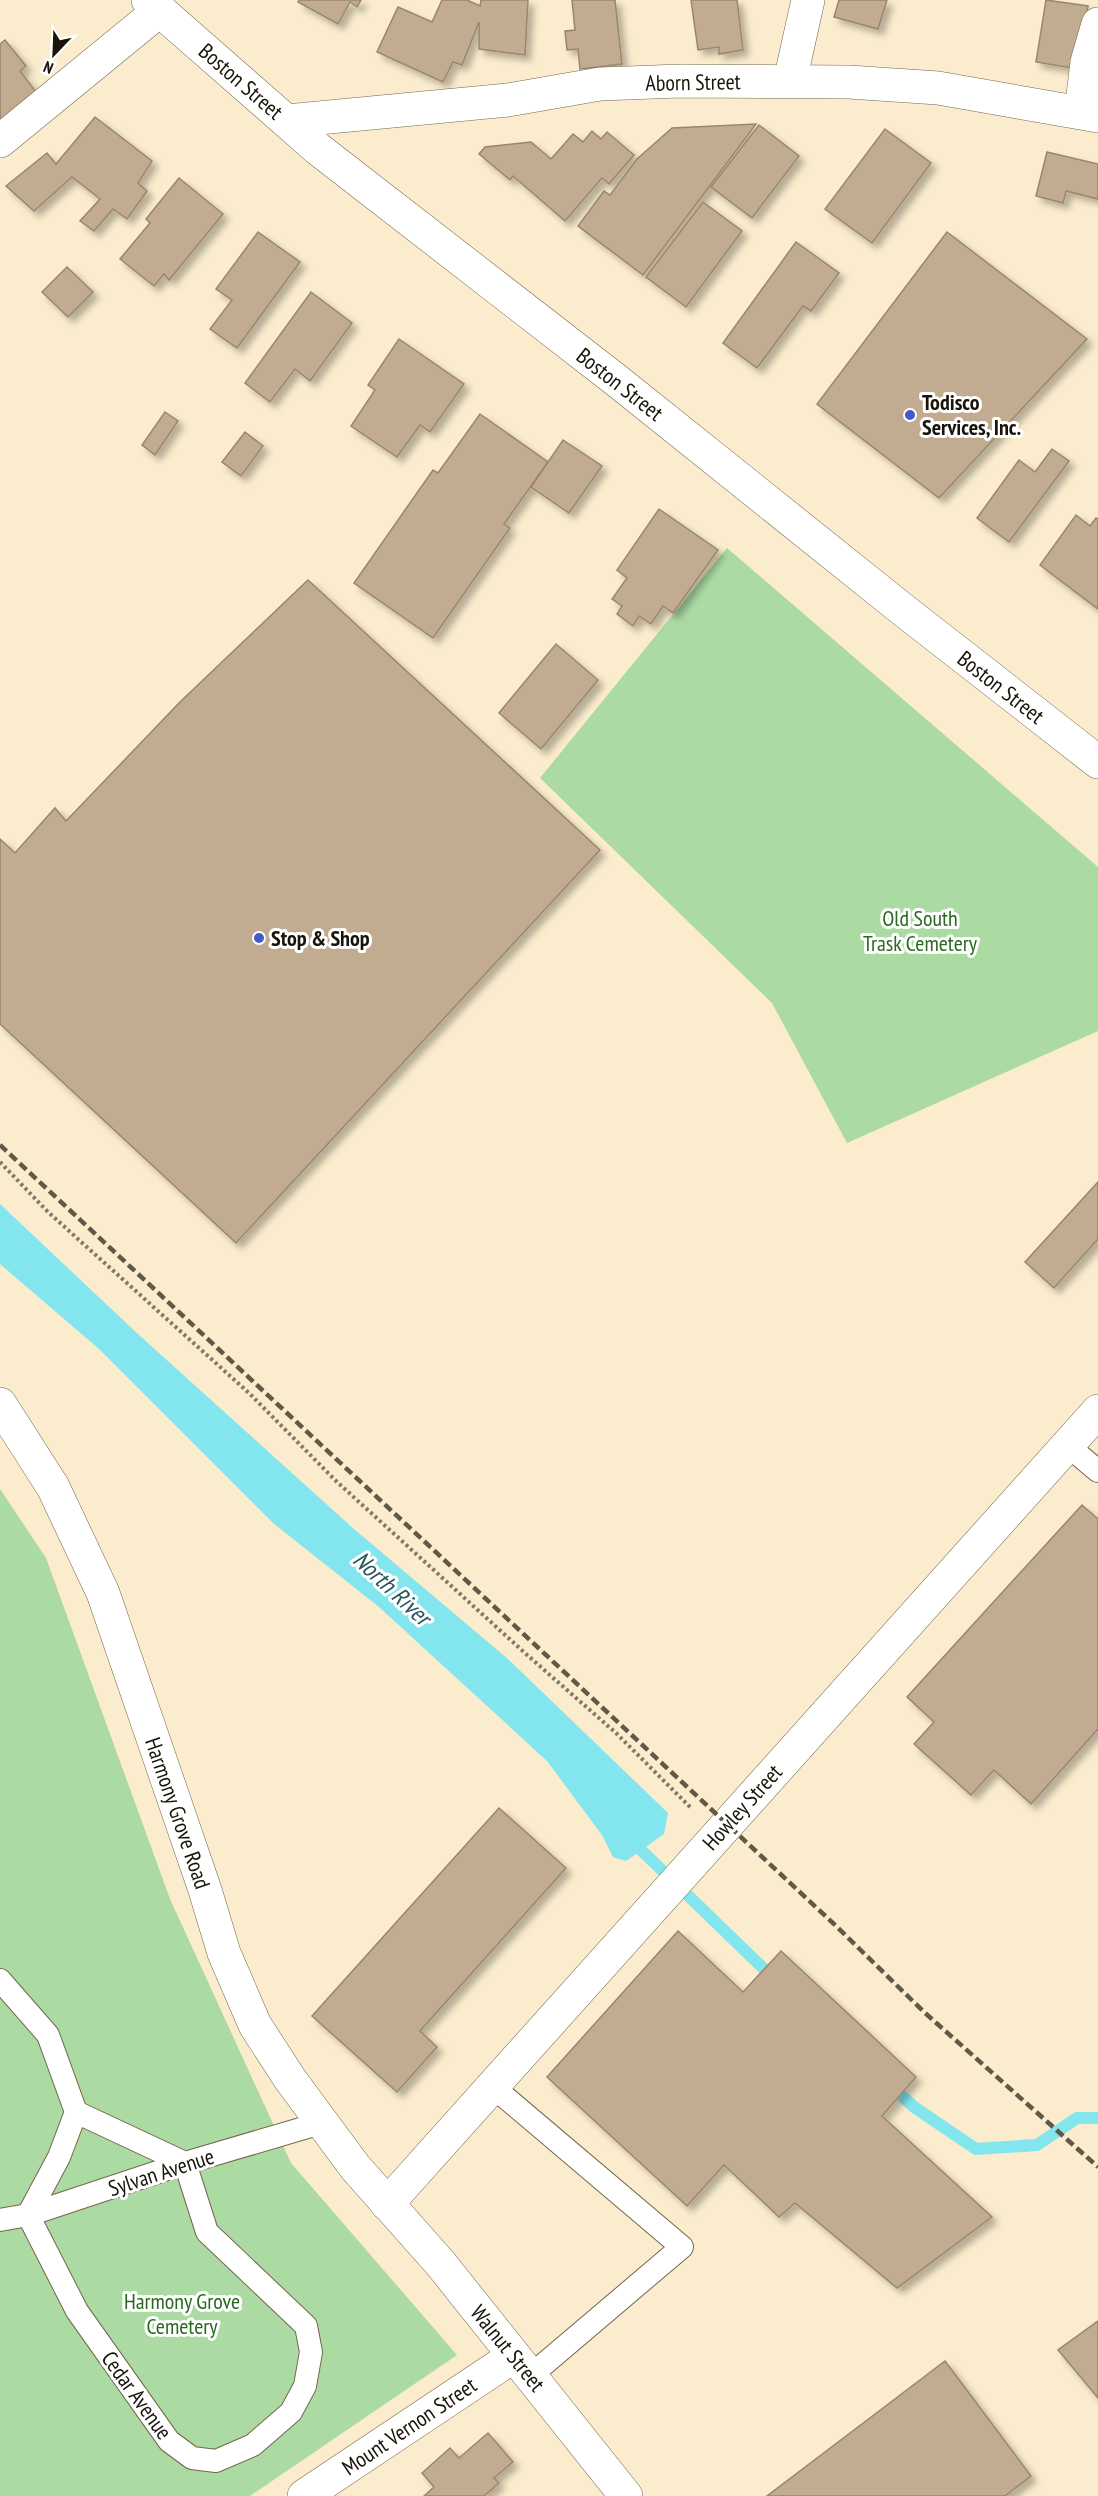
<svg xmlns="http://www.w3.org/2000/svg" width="1098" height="2496" viewBox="0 0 1098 2496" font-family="'PT Sans Narrow',sans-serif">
<defs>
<filter id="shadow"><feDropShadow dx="5.5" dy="5.5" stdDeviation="3" flood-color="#0004"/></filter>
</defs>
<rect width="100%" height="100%" fill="#faeccd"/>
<g fill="#abdaa3">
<polygon points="727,548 1098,867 1098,1031 847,1143 772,1003 540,778"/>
<polygon points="0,1489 46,1558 170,1899 291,2163 457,2355 250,2496 0,2496"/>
</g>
<polygon fill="#83e6ef" points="0,1204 139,1335 354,1529 508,1659 668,1813 664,1834 626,1861 613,1857 602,1835 547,1761 379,1607 273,1523 99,1349 0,1264"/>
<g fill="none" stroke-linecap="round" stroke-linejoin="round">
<g stroke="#83e6ef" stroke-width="12">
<polyline points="640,1849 765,1970"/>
<polyline points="900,2094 914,2107 976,2149 1037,2145 1077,2118 1098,2118"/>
</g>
</g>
<g fill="#c1ab91" stroke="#9b856d" stroke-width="1.5" filter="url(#shadow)">
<polygon points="299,0 361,0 357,7 350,2 338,24 298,2"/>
<polygon points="442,0 467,0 480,6 481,0 528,0 525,55 479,49 479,22 462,65 453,62 443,82 377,52 398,7 432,22"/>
<polygon points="572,0 615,0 622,64 580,69 578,49 567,50 565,31 575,30"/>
<polygon points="691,0 737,0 743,50 719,54 719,47 698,50"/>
<polygon points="839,0 887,0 878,29 834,17"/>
<polygon points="1046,0 1088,6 1078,69 1036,62"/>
<polygon points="5,40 26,66 20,71 36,92 0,121 0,44"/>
<polygon points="95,117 152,161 138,183 147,191 127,219 113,209 94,231 80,221 100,199 72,177 34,211 6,186 47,153 56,164"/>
<polygon points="756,124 643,275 578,226 604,191 610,195 637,159 672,128"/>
<polygon points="759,125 799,156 752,218 711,187"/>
<polygon points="885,129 931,163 872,243 825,209"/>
<polygon points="592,131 601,139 607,132 634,155 609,184 602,178 565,221 513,176 510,180 479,154 485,147 531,142 551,159 573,134 583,142"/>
<polygon points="1047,152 1098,164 1098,199 1066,191 1063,203 1036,196"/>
<polygon points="179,178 223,214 169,280 164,274 154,286 120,259 150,223 146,219"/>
<polygon points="703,202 742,231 686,307 646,277"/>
<polygon points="258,232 300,262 237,348 210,329 232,300 216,289"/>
<polygon points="947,232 1087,339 939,498 817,404"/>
<polygon points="796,242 839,273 811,311 803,306 757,368 723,343"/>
<polygon points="67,267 93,292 68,317 42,292"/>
<polygon points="311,292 352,323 310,381 295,369 270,402 245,383"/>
<polygon points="399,339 464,384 430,432 420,425 397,457 351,426 375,390 368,385"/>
<polygon points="165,412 178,421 155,455 142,445"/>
<polygon points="480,414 548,462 504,524 510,528 433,638 354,583 433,470 438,473"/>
<polygon points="245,432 263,446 241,476 222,462"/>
<polygon points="563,440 602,466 569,513 531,487"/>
<polygon points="1052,449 1069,461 1009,542 977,518 1019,460 1035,472"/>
<polygon points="659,509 718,550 673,613 663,606 651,624 639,616 633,626 617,614 622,606 612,599 627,578 617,570"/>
<polygon points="1076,515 1090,526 1096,518 1098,519 1098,609 1040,565"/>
<polygon points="308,580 600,850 236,1243 0,1024 0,839 15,853 55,808 66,821 180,702"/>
<polygon points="556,644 598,680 541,749 499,713"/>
<polygon points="1098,1182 1098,1239 1054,1288 1025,1262"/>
<polygon points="1082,1505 1098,1519 1098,1729 1031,1804 994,1770 971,1795 914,1744 934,1722 907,1697"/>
<polygon points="499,1808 566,1868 420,2031 437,2047 397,2092 312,2016"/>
<polygon points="678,1931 743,1992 781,1951 916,2077 882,2116 992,2217 897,2288 795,2203 779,2217 724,2165 687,2206 547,2077"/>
<polygon points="1098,2321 1098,2398 1058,2350"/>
<polygon points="945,2361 1031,2476 1005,2496 767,2496"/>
<polygon points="488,2433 513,2462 494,2478 499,2483 484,2496 424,2496 434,2487 422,2473 450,2448 459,2458"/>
</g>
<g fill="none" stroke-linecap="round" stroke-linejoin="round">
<g stroke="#73674b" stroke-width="24">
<g id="service">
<polyline points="1067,1445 1098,1471"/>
<polyline points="0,1980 48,2035 76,2112 59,2157 28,2215 77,2311 169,2441 192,2458 216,2461 253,2445 291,2412 305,2386 311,2352 306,2326 207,2232 185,2163 76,2112"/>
<polyline points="492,2086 682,2247 530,2376"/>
<polyline points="0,2220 28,2215 185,2163 321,2123"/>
</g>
</g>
<g stroke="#73674b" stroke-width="34">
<g id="minor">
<polyline points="790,81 808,0"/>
<polyline points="1081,112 1087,62 1098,24"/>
<polyline points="0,141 160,10"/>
<polyline points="387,2204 1098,1411"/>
<polyline points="304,2496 514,2356"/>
</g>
</g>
<g stroke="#73674b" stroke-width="34">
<g id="tertiary">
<polyline points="287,121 508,100 600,84 680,81 849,82 938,88 1098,116"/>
<polyline points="0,1404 53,1487 103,1593 205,1890 224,1953 255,2025 290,2079 355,2167 441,2264 626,2496"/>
</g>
</g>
<g stroke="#73674b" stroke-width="34">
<polyline id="primary" points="148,0 318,149 616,380 902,609 1098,762"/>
</g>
<polyline stroke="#837a65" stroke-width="4" stroke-dasharray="3 3" stroke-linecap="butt" points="0,1162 48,1212 249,1393 336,1481 526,1654 616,1733 692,1809"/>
<use href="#service" stroke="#fff" stroke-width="22"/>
<use href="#minor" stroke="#fff" stroke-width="33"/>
<use href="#tertiary" stroke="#fff" stroke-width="33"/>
<use href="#primary" stroke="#fff" stroke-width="33"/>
<polyline stroke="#615948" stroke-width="4.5" stroke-dasharray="9 4.5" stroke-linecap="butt" points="0,1145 834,1924 924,2012 1098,2167"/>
</g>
<g fill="#4658cd" stroke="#fff" stroke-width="2">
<circle cx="910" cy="415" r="6"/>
<circle cx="259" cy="938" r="6"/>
</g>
<g text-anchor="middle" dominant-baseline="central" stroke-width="6" stroke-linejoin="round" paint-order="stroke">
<g font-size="22" fill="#191409" stroke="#fff">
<text transform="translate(241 81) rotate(41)">Boston Street</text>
<text transform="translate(693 82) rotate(-1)">Aborn Street</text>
<text transform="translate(620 384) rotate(38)">Boston Street</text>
<text transform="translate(1001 687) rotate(38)">Boston Street</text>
<text transform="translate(742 1807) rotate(-48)">Howley Street</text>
<text transform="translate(178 1813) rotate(71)">Harmony Grove Road</text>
<text transform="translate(161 2172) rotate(-18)">Sylvan Avenue</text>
<text transform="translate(508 2348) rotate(51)">Walnut Street</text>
<text transform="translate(137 2395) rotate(54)">Cedar Avenue</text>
<text transform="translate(409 2426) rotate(-34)">Mount Vernon Street</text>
</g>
<g font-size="22" font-weight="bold" fill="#191409" stroke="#fff" text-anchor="start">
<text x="922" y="402">Todisco<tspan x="922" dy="25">Services, Inc.</tspan></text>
<text x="271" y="938">Stop &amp; Shop</text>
</g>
<g font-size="22" fill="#29681f" stroke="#fff">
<text x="920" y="918">Old South<tspan x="920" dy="25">Trask Cemetery</tspan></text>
<text x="182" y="2301">Harmony Grove<tspan x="182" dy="25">Cemetery</tspan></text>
</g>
<g font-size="24" font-style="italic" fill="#29565a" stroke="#fff">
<text transform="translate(392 1588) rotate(43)">North River</text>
</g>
</g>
<g transform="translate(54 54) rotate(203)" stroke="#ffffff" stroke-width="4.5" paint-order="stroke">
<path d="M0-4.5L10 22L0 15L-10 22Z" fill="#191409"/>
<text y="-9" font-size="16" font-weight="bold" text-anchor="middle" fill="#191409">N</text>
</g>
</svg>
